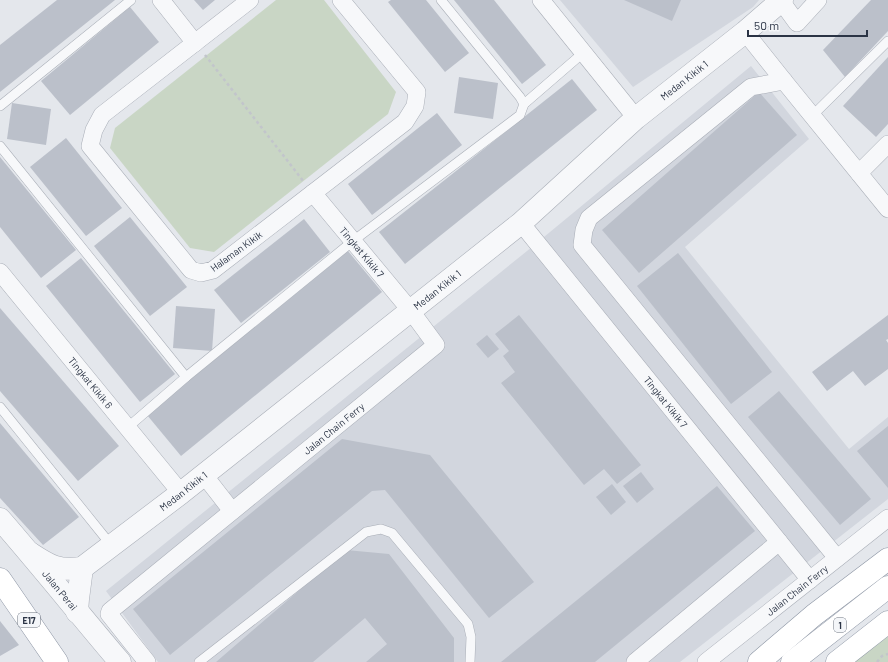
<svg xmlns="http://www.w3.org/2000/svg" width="888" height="662" viewBox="0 0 888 662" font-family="Barlow,sans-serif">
<rect width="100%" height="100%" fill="#e4e7ec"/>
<g fill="#d2d6de">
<polygon points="560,0 759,0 753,7 633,87"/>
<polygon points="751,66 809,139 685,247 849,449 888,417 888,499 680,662 158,662 106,591 527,251"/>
</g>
<g fill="#c9d6c5">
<polygon points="276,0 324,0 396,92 388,114 214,252 190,248 110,148 115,128"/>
<polygon points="888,636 888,662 854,662"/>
</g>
<g fill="#bbc0ca">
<polygon points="57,0 115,0 0,92 0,45"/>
<polygon points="194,0 215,0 203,10"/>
<polygon points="391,0 426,0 469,53 445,72 388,2"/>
<polygon points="454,0 494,0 546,65 522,84"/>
<polygon points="624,0 681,0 672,21"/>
<polygon points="871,0 888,0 888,31 845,77 823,50"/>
<polygon points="130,7 159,42 70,115 41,81"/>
<polygon points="888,57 888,124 876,137 843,106"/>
<polygon points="459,77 498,83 493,119 454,113"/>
<polygon points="572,79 597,110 405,264 379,232"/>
<polygon points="759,92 797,135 639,273 602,230"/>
<polygon points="12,103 51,109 46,145 7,139"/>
<polygon points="437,113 462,145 372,215 348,184"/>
<polygon points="66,138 122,208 86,236 30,167"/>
<polygon points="0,157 76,250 41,278 0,227"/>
<polygon points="130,217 187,287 150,316 94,246"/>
<polygon points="304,219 330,252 241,323 214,290"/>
<polygon points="348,251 382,292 181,456 147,415"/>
<polygon points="678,253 772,372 731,404 637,286"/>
<polygon points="81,258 175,374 140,402 46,286"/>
<polygon points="176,306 215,309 212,351 173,348"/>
<polygon points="0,308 119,446 78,481 0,391"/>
<polygon points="519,315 641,465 617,484 604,469 584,485 501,383 515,372 503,356 509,351 495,334"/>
<polygon points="888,315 888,339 886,340 888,343 888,369 865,386 853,371 827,391 812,372"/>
<polygon points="487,335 499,349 488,358 476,344"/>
<polygon points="779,391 871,499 840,525 748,417"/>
<polygon points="0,423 79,517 43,545 0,498"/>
<polygon points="888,426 888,488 857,451"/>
<polygon points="342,439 430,455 534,582 489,618 385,490 372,491 170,655 133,609"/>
<polygon points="641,472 654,489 637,503 623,486"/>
<polygon points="612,484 626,502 611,515 596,497"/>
<polygon points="717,486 755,531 595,662 501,662"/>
<polygon points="346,550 389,554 454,638 454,662 366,662 387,644 365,618 313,662 216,662"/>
<polygon points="0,621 19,645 0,656"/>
</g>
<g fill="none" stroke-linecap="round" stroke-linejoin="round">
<g stroke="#a9aeb7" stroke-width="10">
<g id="service">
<polyline points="524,104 583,53"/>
<polyline points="0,106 131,0"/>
<polyline points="812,116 888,41"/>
<polyline points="0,146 186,377"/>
<polyline points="0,407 111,545"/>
<polyline points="127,428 186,377 353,241 520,115 524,104 520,97 441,0"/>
<polyline points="199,662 366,532 381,529 392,533 468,624 471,637 470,662"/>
</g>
</g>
<g stroke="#a9aeb7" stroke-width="18">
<g id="minor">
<polyline points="161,0 195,43"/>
<polyline points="250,0 102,115 94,130 90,146 191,270 201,273 213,270 405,122 415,106 417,92 341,0"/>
<polyline points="541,0 636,118"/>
<polyline points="781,1 797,23 818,0"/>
<polyline points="745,32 784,81 888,209"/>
<polyline points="784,81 751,87 589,218 584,230 582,245 837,558"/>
<polyline points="859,173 888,144"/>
<path id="s1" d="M521 223 810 580"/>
<path id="s2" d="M0 272 181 493"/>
<polyline points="204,475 232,511"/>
<path id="s3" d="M147 662 109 614 110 611 436 345 411 311 313 193"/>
<polyline points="635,662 779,542"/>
<path id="s4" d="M706 662 888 518"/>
</g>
</g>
<g stroke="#a9aeb7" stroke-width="23">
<g id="tertiary">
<path id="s5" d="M0 519C41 566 80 615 120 662"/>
<path id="s6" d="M30 553C50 566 57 571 82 568L181 493 521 223 636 118 745 32 782 0"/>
<polyline points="77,612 78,599 82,568"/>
</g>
</g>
<g stroke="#8b94a3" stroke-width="23">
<g id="trunk">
<polyline points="792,662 888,587"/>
<polyline points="837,662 888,622"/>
</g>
</g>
<g stroke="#8b94a3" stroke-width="23">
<g id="motorway">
<polyline points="0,579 57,662"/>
<polyline points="759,662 814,615 888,559"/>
</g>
</g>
<g stroke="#c2c5cb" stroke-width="2.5" stroke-dasharray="3 3" stroke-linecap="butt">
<polyline points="205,55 304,182"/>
<polyline points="877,662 882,656 888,654"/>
</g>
<use href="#service" stroke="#f7f8fa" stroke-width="9"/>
<use href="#minor" stroke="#f7f8fa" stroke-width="17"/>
<use href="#tertiary" stroke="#f7f8fa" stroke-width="22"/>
<use href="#trunk" stroke="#fff" stroke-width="22"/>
<use href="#motorway" stroke="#fff" stroke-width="22"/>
</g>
<g text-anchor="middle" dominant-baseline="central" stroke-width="4" stroke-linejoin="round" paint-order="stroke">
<g fill="#f4f6f9" stroke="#676e7b" stroke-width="1">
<rect x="18" y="613" width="22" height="14" rx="3"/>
<rect x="834" y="618" width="12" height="14" rx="3"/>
</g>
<g font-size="9" font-weight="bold" fill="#2b3445">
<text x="29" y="620">E17</text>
<text x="840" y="625">1</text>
</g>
<g font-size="10" fill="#2b3445" stroke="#f4f6f9">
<text stroke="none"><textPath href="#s6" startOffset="831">Medan Kikik 1</textPath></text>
<text transform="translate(236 251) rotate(-36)">Halaman Kikik</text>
<text transform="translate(362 252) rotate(50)">Tingkat Kikik 7</text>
<text stroke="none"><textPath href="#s6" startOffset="507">Medan Kikik 1</textPath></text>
<text stroke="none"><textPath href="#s2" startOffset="143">Tingkat Kikik 6</textPath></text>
<text stroke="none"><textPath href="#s1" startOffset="230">Tingkat Kikik 7</textPath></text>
<text stroke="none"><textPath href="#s3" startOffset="353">Jalan Chain Ferry</textPath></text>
<text stroke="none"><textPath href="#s6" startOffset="183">Medan Kikik 1</textPath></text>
<text stroke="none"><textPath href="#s4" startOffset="116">Jalan Chain Ferry</textPath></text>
<text stroke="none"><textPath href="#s5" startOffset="93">Jalan Perai</textPath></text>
</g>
</g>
<path d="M748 30v6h119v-6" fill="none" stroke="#2b3445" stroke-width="2"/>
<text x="754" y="30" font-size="12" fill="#2b3445" stroke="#f4f6f9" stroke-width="3" paint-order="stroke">50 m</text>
</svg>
